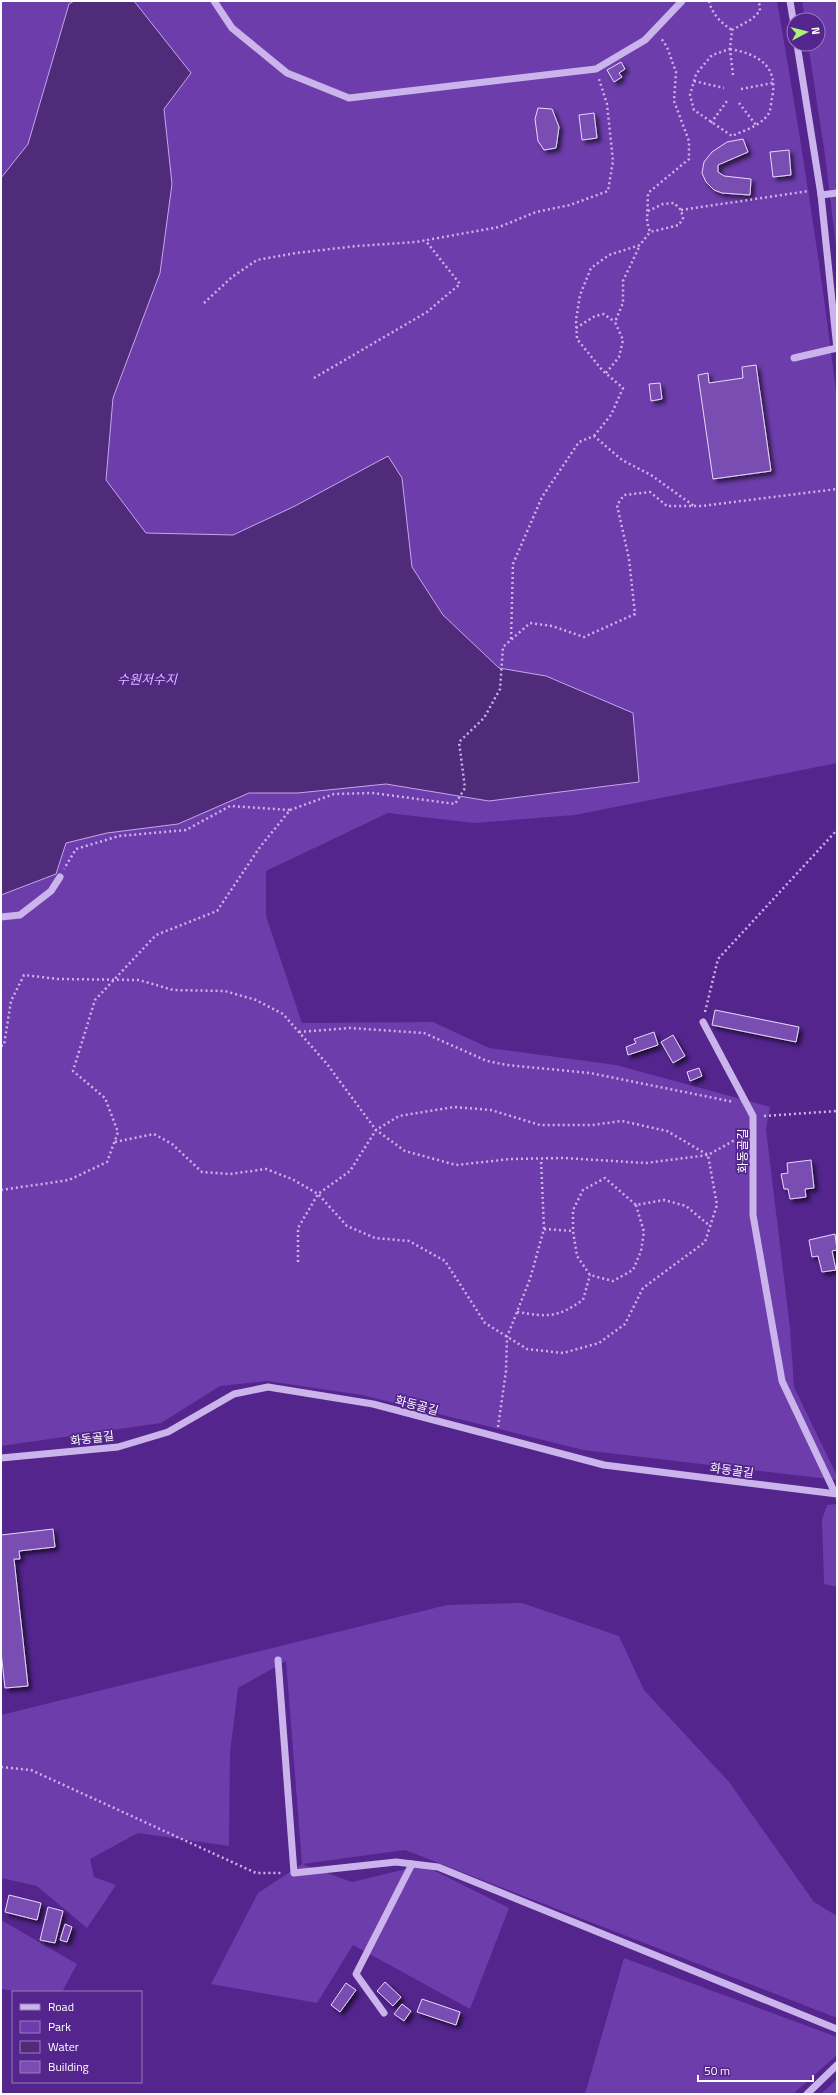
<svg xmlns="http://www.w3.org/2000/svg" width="838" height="2095" viewBox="0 0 838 2095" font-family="'Titillium Web','Noto Sans KR',sans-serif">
<defs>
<filter id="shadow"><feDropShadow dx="3.5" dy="3.5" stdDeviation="2" flood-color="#0009"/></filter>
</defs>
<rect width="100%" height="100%" fill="#53258d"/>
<g fill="#6d3dab">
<path d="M1 1H777C800 133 821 267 837 400V763L575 815 474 823 388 813 266 871V916L302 1023 433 1022 489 1048 616 1065 770 1107 766 1129 790 1328 794 1387 837 1476V1480L583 1450 362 1395 267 1381 220 1386 161 1423 1 1446Z"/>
<polygon points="802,1 837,1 837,254 825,155 808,44 818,44 818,20 805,20"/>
<polygon points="837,1504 837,1587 824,1584 822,1520 827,1505"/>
<polygon points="522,1603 619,1636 644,1690 729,1782 814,1902 837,1916 837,2018 405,1850 302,1864 352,1882 423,1865 509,1908 470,2009 353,1945 317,2003 211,1984 258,1893 302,1864 286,1661 238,1688 230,1753 229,1846 138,1833 90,1859 94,1877 116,1885 87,1928 37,1886 1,1878 1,1715 447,1605"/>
<polygon points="1,1920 77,1964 62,1992 23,1992 1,1989"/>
<polygon points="624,1958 837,2037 837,2055 793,2094 585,2094"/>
<polygon points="837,2079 837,2094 821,2094"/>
</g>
<polygon fill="#4f2b79" stroke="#c4a8eb" points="74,1 134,1 191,73 164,109 172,184 160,273 113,398 106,480 146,533 233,535 295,506 388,456 402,478 412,567 443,615 499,668 546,676 633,713 639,782 489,801 386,784 298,793 249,793 178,824 107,833 66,843 56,874 1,895 1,178 28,144 69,4"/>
<g fill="#7a4db3" stroke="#e6d8f8" filter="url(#shadow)">
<polygon points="621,62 625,69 619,73 622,77 614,82 607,70"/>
<polygon points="538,108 552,109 559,127 556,148 544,150 538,141 535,119"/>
<polygon points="594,113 597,138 582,140 579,115"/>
<polygon points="743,139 748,152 718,165 718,172 724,176 751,179 750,195 722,193 714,190 706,182 702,173 704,162 712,152 727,142"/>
<polygon points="789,150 791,175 773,177 770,152"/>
<polygon points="756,365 771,471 713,479 698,375 708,373 709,383 743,378 742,367"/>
<polygon points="660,383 662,399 651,401 649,384"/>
<polygon points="715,1010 799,1027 796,1042 712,1025"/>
<polygon points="654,1032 658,1045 628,1055 626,1047 636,1043 634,1039"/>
<polygon points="673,1035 685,1056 673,1063 661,1042"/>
<polygon points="699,1068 702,1076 690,1081 687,1072"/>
<polygon points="811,1160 814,1188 805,1189 806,1197 790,1199 788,1189 784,1189 781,1174 788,1173 787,1163"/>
<polygon points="835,1234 837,1250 832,1251 836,1270 822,1272 818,1256 812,1257 809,1240"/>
<polygon points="53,1529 55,1547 19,1551 20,1559 14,1559 28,1686 5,1688 1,1652 1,1535"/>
<polygon points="9,1895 41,1903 37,1920 5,1912"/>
<polygon points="48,1907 63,1911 55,1943 40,1940"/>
<polygon points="65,1924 72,1927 67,1942 60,1940"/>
<polygon points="385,1982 401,1997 393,2006 377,1991"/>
<polygon points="346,1983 356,1990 340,2012 331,2005"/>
<polygon points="422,1999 460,2012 456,2025 417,2012"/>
<polygon points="402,2004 411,2011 404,2021 394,2014"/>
</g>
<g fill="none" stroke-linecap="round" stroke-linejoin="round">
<g stroke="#cbb4eb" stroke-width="2.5" stroke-dasharray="2 3" stroke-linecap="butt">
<path d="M709 1C712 14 721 23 732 30"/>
<path d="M730 49C757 54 779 65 772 98 771 102 771 109 769 113 761 126 745 130 732 136L694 110 690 95 696 74 712 55Z"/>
<polyline points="733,75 730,49 732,30 752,19 760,11 759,1"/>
<polyline points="694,81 724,88"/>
<polyline points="741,89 773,83"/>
<polyline points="739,103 756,125"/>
<polyline points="711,123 727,101"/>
<polyline points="681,210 809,191"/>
<polyline points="648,211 663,204 674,203 681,210 683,218 679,225 650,232"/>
<polyline points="204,303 232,277 257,260 296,253 357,246 416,242 499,227 536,212 570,205 608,191 613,161 607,104 599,79"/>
<polyline points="576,328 595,316 604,314 615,322"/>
<polyline points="606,373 619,357 623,340 615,322 623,303 623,281 640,245"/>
<polyline points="314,378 427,312 460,284 425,240"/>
<polyline points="594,436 611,415 623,388 602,370 577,339 576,320 580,295 591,268 609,255 640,245 650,232 647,222 648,193 689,159 689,141 674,101 676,72 667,47 661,38"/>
<polyline points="511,639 513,564 542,497 579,442 594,436 622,460 651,475 694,506"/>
<polyline points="290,810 334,794 373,793 455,804 465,788 459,742 484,718 500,689 503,647 530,623 552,626 584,637 635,614 629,559 617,505 624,495 650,492 667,506 702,506 837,489"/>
<polyline points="705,1012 718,959 837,830"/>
<polyline points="299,1032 350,1028 424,1033 487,1061 507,1065 590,1073 734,1102"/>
<polyline points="1,1046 4,1045 11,1001 24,975 58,979 139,980 173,990 225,991 256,1000 283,1014 327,1064 376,1130 405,1151 456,1165 511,1159 564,1158 646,1163 708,1155 742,1136"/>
<polyline points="764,1116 837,1111"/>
<polyline points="115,1142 154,1134 172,1144 202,1172 230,1174 266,1169 292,1179 318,1194 347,1226 375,1238 409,1241 445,1261 485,1323 527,1349 563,1353 599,1343 625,1324 643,1288 705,1242 717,1205 708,1155 667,1131 622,1121 592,1125 540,1125 491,1110 454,1107 399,1116 376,1130 350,1171 318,1194 298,1228 298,1265"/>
<polyline points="1,1190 69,1180 107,1162 118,1132 105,1098 73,1071 95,1000 156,935 217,911 260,847 290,810 230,806 186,830 119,836 76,849 64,869"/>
<polyline points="636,1205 644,1232 641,1251 633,1270 613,1281 590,1275 577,1256 573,1231 573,1210 583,1190 605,1178 636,1205 664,1200 686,1206 710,1226"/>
<polyline points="544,1229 573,1231"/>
<path d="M517 1312C549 1317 556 1318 583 1300L590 1275"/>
<polyline points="498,1427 506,1371 507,1337 530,1279 544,1229 541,1159"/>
<polyline points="1,1767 31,1770 256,1873 283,1873"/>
</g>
<g stroke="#cbb4eb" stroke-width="7">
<polyline points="214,1 232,28 287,73 349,98 596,69 645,40 682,1"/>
<polyline points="790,1 794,25"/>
<polyline points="797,44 821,195 837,349"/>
<polyline points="821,195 837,193"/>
<polyline points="794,358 837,348"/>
<polyline points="1,917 20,915 51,891 60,877"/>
<polyline points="703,1022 753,1116 753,1215 782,1381 835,1493"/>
<polyline points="1,1458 118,1447 168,1432 234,1394 268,1387 373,1404 604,1465 837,1494"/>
<polyline points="278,1660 294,1873 396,1862 438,1867 837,2029"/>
<polyline points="384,2013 356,1974 412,1864"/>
<polyline points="807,2094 837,2065"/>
</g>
</g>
<g text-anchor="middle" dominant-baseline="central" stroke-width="3.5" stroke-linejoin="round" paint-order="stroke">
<g font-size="12" fill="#fff" stroke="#53258d">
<text transform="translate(742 1151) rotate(-90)">화동골길</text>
<text transform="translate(417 1405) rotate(15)">화동골길</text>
<text transform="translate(92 1438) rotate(-7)">화동골길</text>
<text transform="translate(732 1470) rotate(8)">화동골길</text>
</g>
<g font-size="13" font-style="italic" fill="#d5c0f2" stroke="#53258d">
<text x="147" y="679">수원저수지</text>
</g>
</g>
<rect width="838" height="2095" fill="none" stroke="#ffffff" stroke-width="4"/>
<rect x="12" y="1991" width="130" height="92" fill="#53258d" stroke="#987cbb"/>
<rect x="20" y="2004" width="20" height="6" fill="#cbb4eb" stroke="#987cbb"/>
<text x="48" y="2011" font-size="12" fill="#ffffff">Road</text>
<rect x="20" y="2021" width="20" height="12" fill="#6d3dab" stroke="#987cbb"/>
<text x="48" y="2031" font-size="12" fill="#ffffff">Park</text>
<rect x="20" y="2041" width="20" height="12" fill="#4f2b79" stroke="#987cbb"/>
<text x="48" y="2051" font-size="12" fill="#ffffff">Water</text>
<rect x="20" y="2061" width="20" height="12" fill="#7a4db3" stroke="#987cbb"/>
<text x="48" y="2071" font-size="12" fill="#ffffff">Building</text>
<g transform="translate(806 32) rotate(83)"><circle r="19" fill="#53258d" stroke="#987cbb"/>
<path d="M0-3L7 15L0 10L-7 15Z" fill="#aaf578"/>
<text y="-6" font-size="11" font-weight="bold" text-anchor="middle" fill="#ffffff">N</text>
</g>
<path d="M698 2075v6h115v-6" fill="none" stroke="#ffffff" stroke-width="2"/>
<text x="704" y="2075" font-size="12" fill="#ffffff" stroke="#53258d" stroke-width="3" paint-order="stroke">50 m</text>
</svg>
